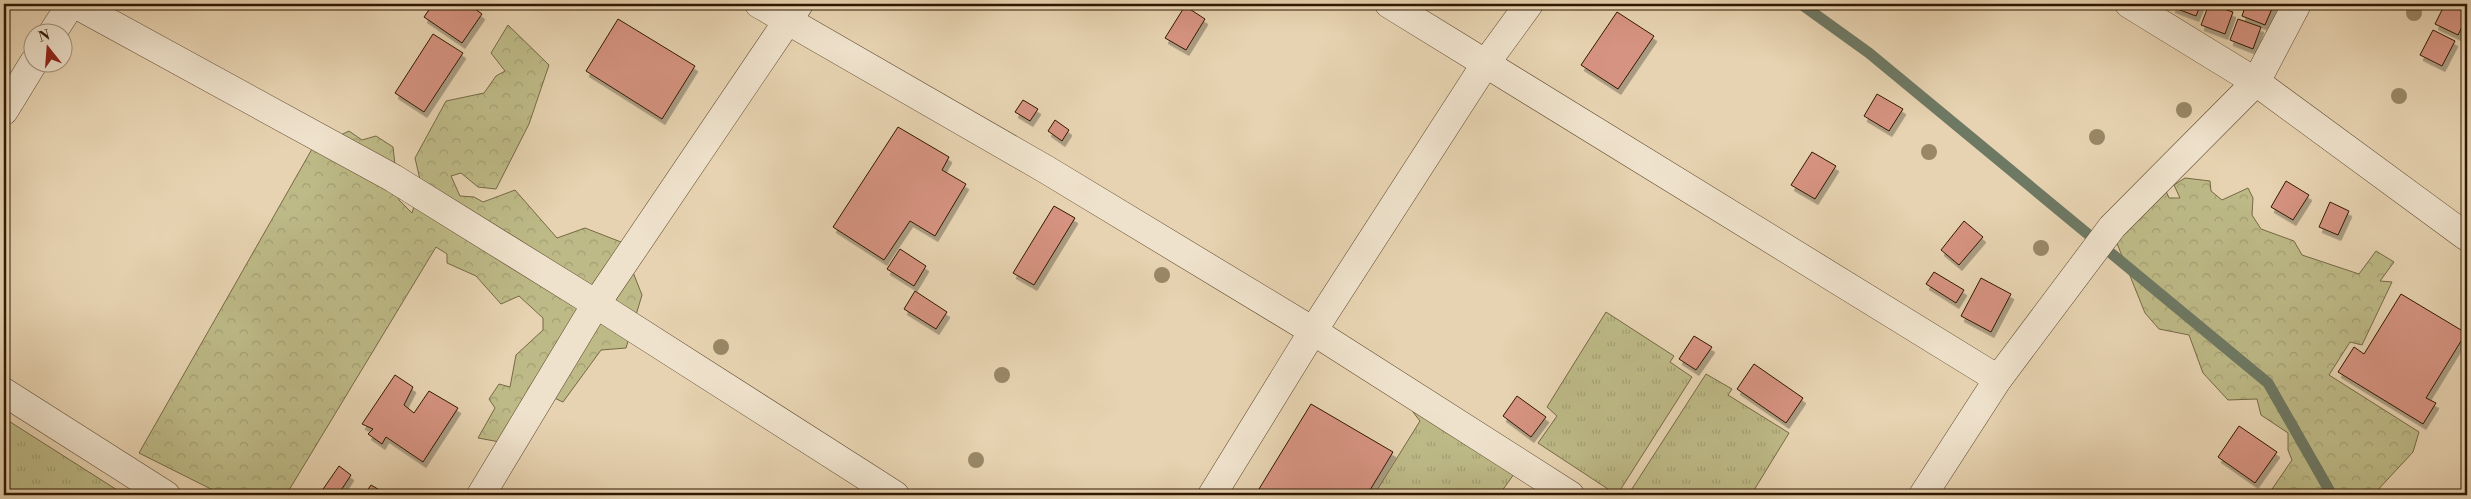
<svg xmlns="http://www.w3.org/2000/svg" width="2471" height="499" viewBox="0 0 2471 499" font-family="'Libre Bodoni',serif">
<defs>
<pattern id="grass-tufts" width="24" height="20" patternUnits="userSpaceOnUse" patternTransform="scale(1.25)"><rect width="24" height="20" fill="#bdba87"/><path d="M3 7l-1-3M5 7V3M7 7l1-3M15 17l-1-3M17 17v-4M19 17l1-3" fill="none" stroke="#a39f73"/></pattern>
<pattern id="forest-crowns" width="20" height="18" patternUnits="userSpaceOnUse" patternTransform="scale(1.25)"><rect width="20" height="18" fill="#bdba87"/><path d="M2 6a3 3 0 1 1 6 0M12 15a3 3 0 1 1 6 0" fill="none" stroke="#a39f73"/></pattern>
<filter id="shadow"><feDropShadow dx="3" dy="5.5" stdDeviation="0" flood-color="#0004"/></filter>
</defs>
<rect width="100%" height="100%" fill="#e7d3b1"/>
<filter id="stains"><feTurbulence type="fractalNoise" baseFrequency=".004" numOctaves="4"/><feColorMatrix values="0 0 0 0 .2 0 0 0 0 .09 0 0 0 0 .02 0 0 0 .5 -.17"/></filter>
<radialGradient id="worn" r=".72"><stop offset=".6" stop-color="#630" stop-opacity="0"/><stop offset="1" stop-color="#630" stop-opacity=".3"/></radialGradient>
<g fill="url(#grass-tufts)" stroke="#766944">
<polygon points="1606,312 1674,356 1670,362 1692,377 1617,495 1538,443 1557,416 1547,407"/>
<polygon points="1706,374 1732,389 1728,395 1789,433 1751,495 1628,495"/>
<polygon points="1425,394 1524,460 1499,495 1374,495 1420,421 1413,412"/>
<polygon points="4,418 125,495 4,495"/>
</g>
<g fill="url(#forest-crowns)" stroke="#766944">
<polygon points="508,25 549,65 529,124 496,189 478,187 461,173 451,176 460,196 474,197 483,202 515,190 557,238 585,228 621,242 642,295 626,348 601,350 563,402 550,396 500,442 478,438 495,408 489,399 499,384 510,387 516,355 543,330 543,318 519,296 501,304 476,276 447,263 447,254 436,247 286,495 223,495 139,453 312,149 349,131 362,140 376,136 393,147 399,200 412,213 421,184 415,158 446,101 484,93 496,76 505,71 491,53"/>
<polygon points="2185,178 2210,181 2211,191 2222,200 2248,188 2253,198 2252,215 2261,229 2294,241 2302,255 2359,274 2376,251 2394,262 2380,281 2392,282 2362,345 2350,342 2329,375 2419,432 2413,452 2373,495 2268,495 2292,460 2288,450 2288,433 2261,415 2257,399 2228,400 2203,373 2189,335 2159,329 2145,313 2116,241 2166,191 2169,198 2180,198 2174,185"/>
</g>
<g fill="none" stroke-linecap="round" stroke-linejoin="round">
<polyline stroke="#6e7964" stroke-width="11" points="1801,4 1869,53 2268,383 2332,495"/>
</g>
<g fill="#d69381" stroke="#301800" filter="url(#shadow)">
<polygon points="433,4 468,4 482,14 462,43 424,17"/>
<polygon points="2174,4 2201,4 2196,16 2172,7"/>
<polygon points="2209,4 2233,12 2225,34 2201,25"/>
<polygon points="2246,4 2274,4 2265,25 2242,16"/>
<polygon points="2445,4 2458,4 2467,8 2467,17 2458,35 2435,24"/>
<polygon points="1185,6 1205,19 1186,50 1165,38"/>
<polygon points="1617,12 1654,36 1618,89 1581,65"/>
<polygon points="618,19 695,66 662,119 586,71"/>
<polygon points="2238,19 2261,27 2253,49 2230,40"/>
<polygon points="2433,30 2455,41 2442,66 2420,55"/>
<polygon points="433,34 463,53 424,112 395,93"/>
<polygon points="1877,94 1903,109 1889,131 1864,116"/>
<polygon points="1023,100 1038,109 1030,121 1015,112"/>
<polygon points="1055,120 1069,130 1062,141 1048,131"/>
<polygon points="898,127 949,157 942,170 966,184 935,236 910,221 884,260 833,227"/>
<polygon points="1812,152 1836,166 1815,199 1791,185"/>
<polygon points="2286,181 2309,195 2293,220 2271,207"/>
<polygon points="2330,202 2349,211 2338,235 2319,227"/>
<polygon points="1054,206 1075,218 1034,285 1013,273"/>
<polygon points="1964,221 1983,237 1959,265 1941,250"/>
<polygon points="900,249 926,266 914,286 887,269"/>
<polygon points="1934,272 1964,290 1956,303 1926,284"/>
<polygon points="1981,278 2011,294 1991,332 1961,316"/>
<polygon points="915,291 947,312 936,329 904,309"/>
<polygon points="2401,294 2466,333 2426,398 2436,403 2423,424 2338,372 2354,347 2364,354"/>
<polygon points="1694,336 1712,347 1696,370 1679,359"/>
<polygon points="1754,364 1803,398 1786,423 1737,389"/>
<polygon points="395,375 413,387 404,405 414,413 429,391 458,408 423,462 386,437 382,444 368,434 373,429 362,424"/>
<polygon points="1517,396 1546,417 1531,437 1503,416"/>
<polygon points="1311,404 1393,452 1367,495 1269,495 1259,489"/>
<polygon points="2239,426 2277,452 2255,483 2218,457"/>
<polygon points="339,466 351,475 338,495 319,495"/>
<polygon points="371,485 388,495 364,495"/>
</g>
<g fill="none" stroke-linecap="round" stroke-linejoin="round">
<g stroke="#5e472c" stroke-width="29">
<g id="street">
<polyline points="75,4 393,178 596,304 895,495"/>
<polyline points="759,4 1047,170 1313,331 1570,495"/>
<polyline points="1389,4 1998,379"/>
<polyline points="2129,4 2256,82 2467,237"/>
<polyline points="53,32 71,4"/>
<polyline points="4,111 34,62"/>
<polyline points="4,392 166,495"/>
<polyline points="481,495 596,304 799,4"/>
<polyline points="1212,495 1313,331 1486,63 1529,4"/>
<polyline points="1923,495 1998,379 2112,227 2256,82 2297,4"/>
</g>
</g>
<use href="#street" stroke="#efe2cc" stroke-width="28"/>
</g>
<g fill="#998766">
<circle cx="2414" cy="13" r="8"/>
<circle cx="2399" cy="96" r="8"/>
<circle cx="2184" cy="110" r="8"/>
<circle cx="2097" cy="137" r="8"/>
<circle cx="1929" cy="152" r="8"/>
<circle cx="2041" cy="248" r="8"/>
<circle cx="1162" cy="275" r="8"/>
<circle cx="721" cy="347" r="8"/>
<circle cx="1002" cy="375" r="8"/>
<circle cx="976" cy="460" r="8"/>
</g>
<rect width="2471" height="499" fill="none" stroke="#e7d3b1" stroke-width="20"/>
<rect x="5" y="5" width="2461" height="489" fill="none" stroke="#301800" stroke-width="2.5"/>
<rect x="10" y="10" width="2451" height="479" fill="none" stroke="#301800"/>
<g transform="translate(48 48) rotate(343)"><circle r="24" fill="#efe2cc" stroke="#a3917a"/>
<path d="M0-4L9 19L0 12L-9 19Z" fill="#8f2418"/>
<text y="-8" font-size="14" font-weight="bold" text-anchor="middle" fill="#301800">N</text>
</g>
<rect width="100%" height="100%" filter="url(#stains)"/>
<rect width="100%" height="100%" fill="url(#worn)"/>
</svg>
